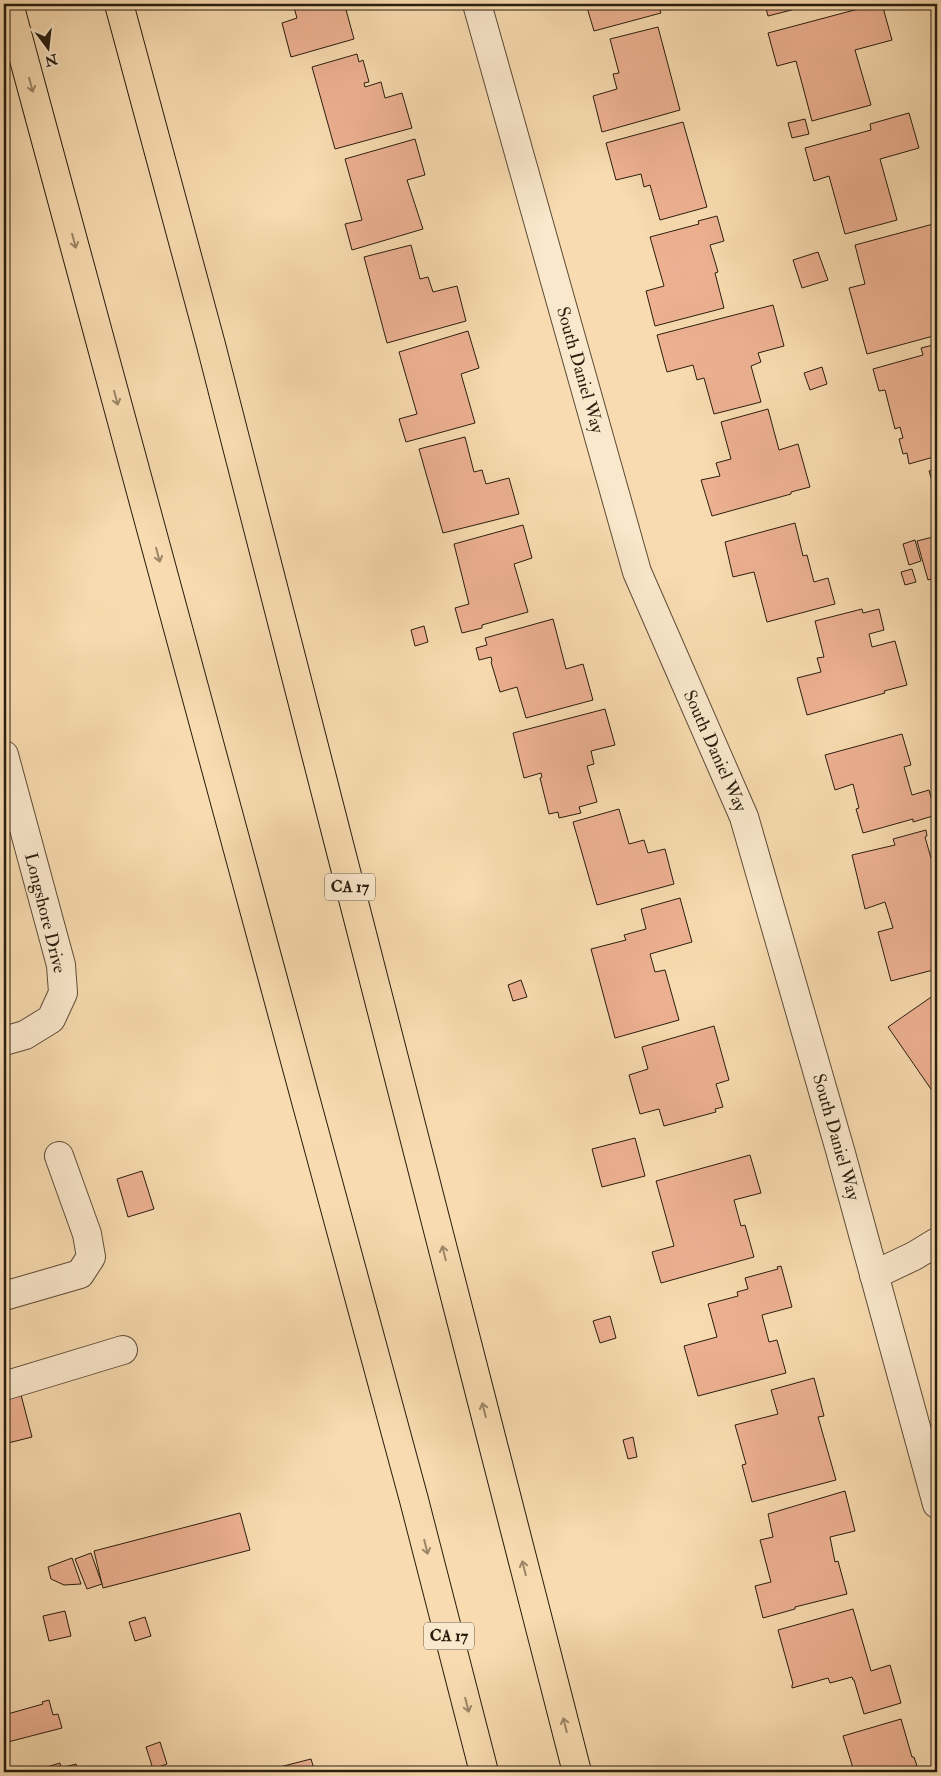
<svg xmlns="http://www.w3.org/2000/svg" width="941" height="1776" viewBox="0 0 941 1776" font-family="'IM FELL Double Pica',serif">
<rect width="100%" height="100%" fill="#f8dbb0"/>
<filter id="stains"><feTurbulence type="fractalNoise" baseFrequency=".004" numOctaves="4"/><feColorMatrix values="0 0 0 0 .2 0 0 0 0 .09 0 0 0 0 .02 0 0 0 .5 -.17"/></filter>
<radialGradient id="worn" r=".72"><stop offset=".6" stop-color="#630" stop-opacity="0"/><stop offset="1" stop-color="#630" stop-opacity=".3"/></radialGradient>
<g fill="#edb192" stroke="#291d0e">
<polygon points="293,4 351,4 345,6 354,39 291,57 282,23 297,18"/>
<polygon points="586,4 658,4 661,13 594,31"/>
<polygon points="765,4 815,4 768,16"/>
<polygon points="877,4 882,4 892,40 855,50 871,105 812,121 796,61 777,66 768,33"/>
<polygon points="658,27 680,110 602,132 593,96 617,89 613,74 619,73 610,39"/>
<polygon points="357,54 359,62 363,60 369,82 364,83 365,87 381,82 385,98 402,93 412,128 335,149 312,67"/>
<polygon points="909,113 919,148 880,159 897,220 845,234 829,176 814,181 805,148 871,130 870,124"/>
<polygon points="805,119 809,134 792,138 788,123"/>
<polygon points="683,122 707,207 660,220 650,185 644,187 641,174 616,180 606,143"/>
<polygon points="415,139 425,175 407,180 423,229 352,250 345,224 362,220 345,159"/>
<polygon points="717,216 724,241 710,245 718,272 715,273 724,308 655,326 646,291 664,286 650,237 699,224 698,221"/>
<polygon points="937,223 937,335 867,354 849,288 865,284 855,245"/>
<polygon points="411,245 420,279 428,277 433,292 457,286 466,321 387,343 364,257"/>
<polygon points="818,252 828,280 802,288 793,260"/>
<polygon points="773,305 784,346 758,353 761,362 751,366 761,402 714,414 704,378 697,380 693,365 667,372 657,335"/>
<polygon points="468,331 479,368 461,374 475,423 406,442 399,419 417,414 399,352"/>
<polygon points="937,344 937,456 909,464 907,453 903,454 899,439 903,438 900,427 895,429 885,390 879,391 873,369 923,355 921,348"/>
<polygon points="822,367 827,384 810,390 804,373"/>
<polygon points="768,409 779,450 798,444 810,487 791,492 791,494 712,516 701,480 720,476 716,463 731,459 721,422"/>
<polygon points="465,437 474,472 482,470 486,484 509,478 519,514 443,533 419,449"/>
<polygon points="937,469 937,486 934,487 929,471"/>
<polygon points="795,523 803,556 807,555 814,582 828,578 835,604 767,622 754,572 733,577 725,542"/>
<polygon points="523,525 532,558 514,564 528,612 482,625 482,628 462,633 455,608 469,604 454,544"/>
<polygon points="937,536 937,577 928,580 917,541"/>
<polygon points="915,540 921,561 909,565 903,544"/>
<polygon points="912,569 916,582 905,585 901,572"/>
<polygon points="862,609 863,613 879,609 884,630 869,634 872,647 895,641 907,685 884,691 885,693 807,715 797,678 821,672 817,658 824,657 815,621"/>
<polygon points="553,619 566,669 583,664 593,700 526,718 517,687 500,692 491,662 492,661 491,657 479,660 476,648 487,645 485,638"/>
<polygon points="424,626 428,642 415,646 411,630"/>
<polygon points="605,709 615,745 591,751 594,764 587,766 597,802 579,807 581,813 559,818 558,812 549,814 540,778 542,777 541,773 524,778 513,733"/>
<polygon points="902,734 911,765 904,767 912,795 929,790 936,815 913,822 913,819 863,833 856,809 859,808 853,784 835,790 825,755"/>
<polygon points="619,809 629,844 644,840 648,853 665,849 674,884 597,905 573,822"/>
<polygon points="926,830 927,836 925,837 931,858 937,857 937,969 891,981 878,932 893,928 885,902 865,909 852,855 895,845 893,839"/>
<polygon points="680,898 692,942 650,954 655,972 665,970 679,1020 615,1038 591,949 626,940 624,935 646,929 641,909"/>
<polygon points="521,980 527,997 513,1001 508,985"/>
<polygon points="937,993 937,1093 936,1091 933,1092 888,1027"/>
<polygon points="714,1026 729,1080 716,1084 723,1107 715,1109 716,1112 664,1126 659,1109 640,1114 629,1075 648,1069 642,1047"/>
<polygon points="635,1138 645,1176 602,1187 592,1149"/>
<polygon points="750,1155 761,1193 734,1200 741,1226 745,1225 754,1257 661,1283 652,1252 674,1246 656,1181"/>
<polygon points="142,1171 154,1209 128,1217 117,1179"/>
<polygon points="781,1266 792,1307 762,1315 769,1342 777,1340 786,1373 698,1396 684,1346 717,1337 708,1304 738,1296 737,1292 748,1289 745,1278 778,1269 777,1267"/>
<polygon points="610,1316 616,1338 600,1343 593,1321"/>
<polygon points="814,1378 824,1416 818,1417 836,1480 752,1502 742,1465 746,1464 735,1425 778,1414 771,1390"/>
<polygon points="21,1395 32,1437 4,1444 4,1400"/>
<polygon points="633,1437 637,1457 628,1459 623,1440"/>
<polygon points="845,1491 855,1531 830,1537 835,1562 838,1561 847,1594 795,1607 795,1609 763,1618 755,1586 771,1582 760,1540 773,1537 768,1514"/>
<polygon points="240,1513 250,1550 103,1588 94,1551"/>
<polygon points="91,1553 102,1584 87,1589 75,1559"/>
<polygon points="72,1558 81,1584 64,1585 51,1579 48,1567"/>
<polygon points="853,1609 871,1671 890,1665 901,1703 864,1714 854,1680 853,1680 852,1677 830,1683 828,1678 792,1688 792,1685 793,1684 778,1630"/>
<polygon points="65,1611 71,1636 49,1641 43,1616"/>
<polygon points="145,1617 151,1636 135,1641 129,1622"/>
<polygon points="49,1700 53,1715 58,1714 62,1728 4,1743 4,1715 43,1704 42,1702"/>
<polygon points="901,1719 912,1757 914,1757 917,1766 910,1769 911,1772 839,1772 853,1768 843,1736"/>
<polygon points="160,1742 167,1764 153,1769 146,1747"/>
<polygon points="311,1759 315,1772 260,1772"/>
<polygon points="60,1763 61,1768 76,1764 79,1772 37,1772 37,1770"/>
</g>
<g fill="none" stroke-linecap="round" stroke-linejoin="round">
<g stroke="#5d4c36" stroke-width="30">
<g id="minor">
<polyline points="477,4 637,572 744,817 840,1150 937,1504"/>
<polyline points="4,755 61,965 63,993 51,1019 25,1035 4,1041"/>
<polyline points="874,1275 914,1256 937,1242"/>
<polyline points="4,1296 80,1274 91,1257 87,1234 59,1156"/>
<polyline points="4,1386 123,1350"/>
</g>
</g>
<g stroke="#291d0e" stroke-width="30">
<g id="highway">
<polyline points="9,4 414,1500 484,1772"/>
<polyline points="119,4 211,345 577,1772"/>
</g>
</g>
<use href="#minor" stroke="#fae8cc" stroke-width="28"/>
<use href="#highway" stroke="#f8dbb0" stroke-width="28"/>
</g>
<defs><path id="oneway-shaft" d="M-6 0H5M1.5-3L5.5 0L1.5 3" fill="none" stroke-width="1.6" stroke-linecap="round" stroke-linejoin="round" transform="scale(1.25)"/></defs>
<g stroke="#9b8667">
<use href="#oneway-shaft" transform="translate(31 85) rotate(75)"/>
<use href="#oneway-shaft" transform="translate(74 241) rotate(75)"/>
<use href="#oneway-shaft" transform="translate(116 398) rotate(75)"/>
<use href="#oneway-shaft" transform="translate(158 555) rotate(75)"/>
<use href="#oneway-shaft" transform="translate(444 1253) rotate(-104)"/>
<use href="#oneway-shaft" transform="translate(484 1410) rotate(-104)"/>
<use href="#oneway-shaft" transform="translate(426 1547) rotate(76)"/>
<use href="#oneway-shaft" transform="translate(524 1568) rotate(-104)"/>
<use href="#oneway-shaft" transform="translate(467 1705) rotate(76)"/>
<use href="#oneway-shaft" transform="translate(565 1725) rotate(-104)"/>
</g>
<g text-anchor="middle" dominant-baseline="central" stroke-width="4" stroke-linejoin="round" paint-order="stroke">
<g fill="#fae8cc" stroke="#685a47" stroke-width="1">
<rect x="325" y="873.5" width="50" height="27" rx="4"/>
<rect x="424" y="1622.5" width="50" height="27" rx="4"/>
</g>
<g font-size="16" font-weight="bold" fill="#291d0e">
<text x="350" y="887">CA 17</text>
<text x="449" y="1636">CA 17</text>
</g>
<g font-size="18" fill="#291d0e" stroke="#fae8cc">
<text transform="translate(580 370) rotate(74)">South Daniel Way</text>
<text transform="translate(715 751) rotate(66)">South Daniel Way</text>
<text transform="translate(45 913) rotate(76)">Longshore Drive</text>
<text transform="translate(836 1137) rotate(74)">South Daniel Way</text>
</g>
</g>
<rect width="941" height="1776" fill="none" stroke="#f8dbb0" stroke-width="20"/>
<rect x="5" y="5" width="931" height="1766" fill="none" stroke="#291d0e" stroke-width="2.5"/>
<rect x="10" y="10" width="921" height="1756" fill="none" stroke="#291d0e"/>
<g transform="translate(48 48) rotate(165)" stroke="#fae8cc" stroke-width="4" paint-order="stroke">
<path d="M0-4L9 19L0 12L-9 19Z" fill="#291d0e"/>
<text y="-8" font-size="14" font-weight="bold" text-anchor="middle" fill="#291d0e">N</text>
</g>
<rect width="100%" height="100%" filter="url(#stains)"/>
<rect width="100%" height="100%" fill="url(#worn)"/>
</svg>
